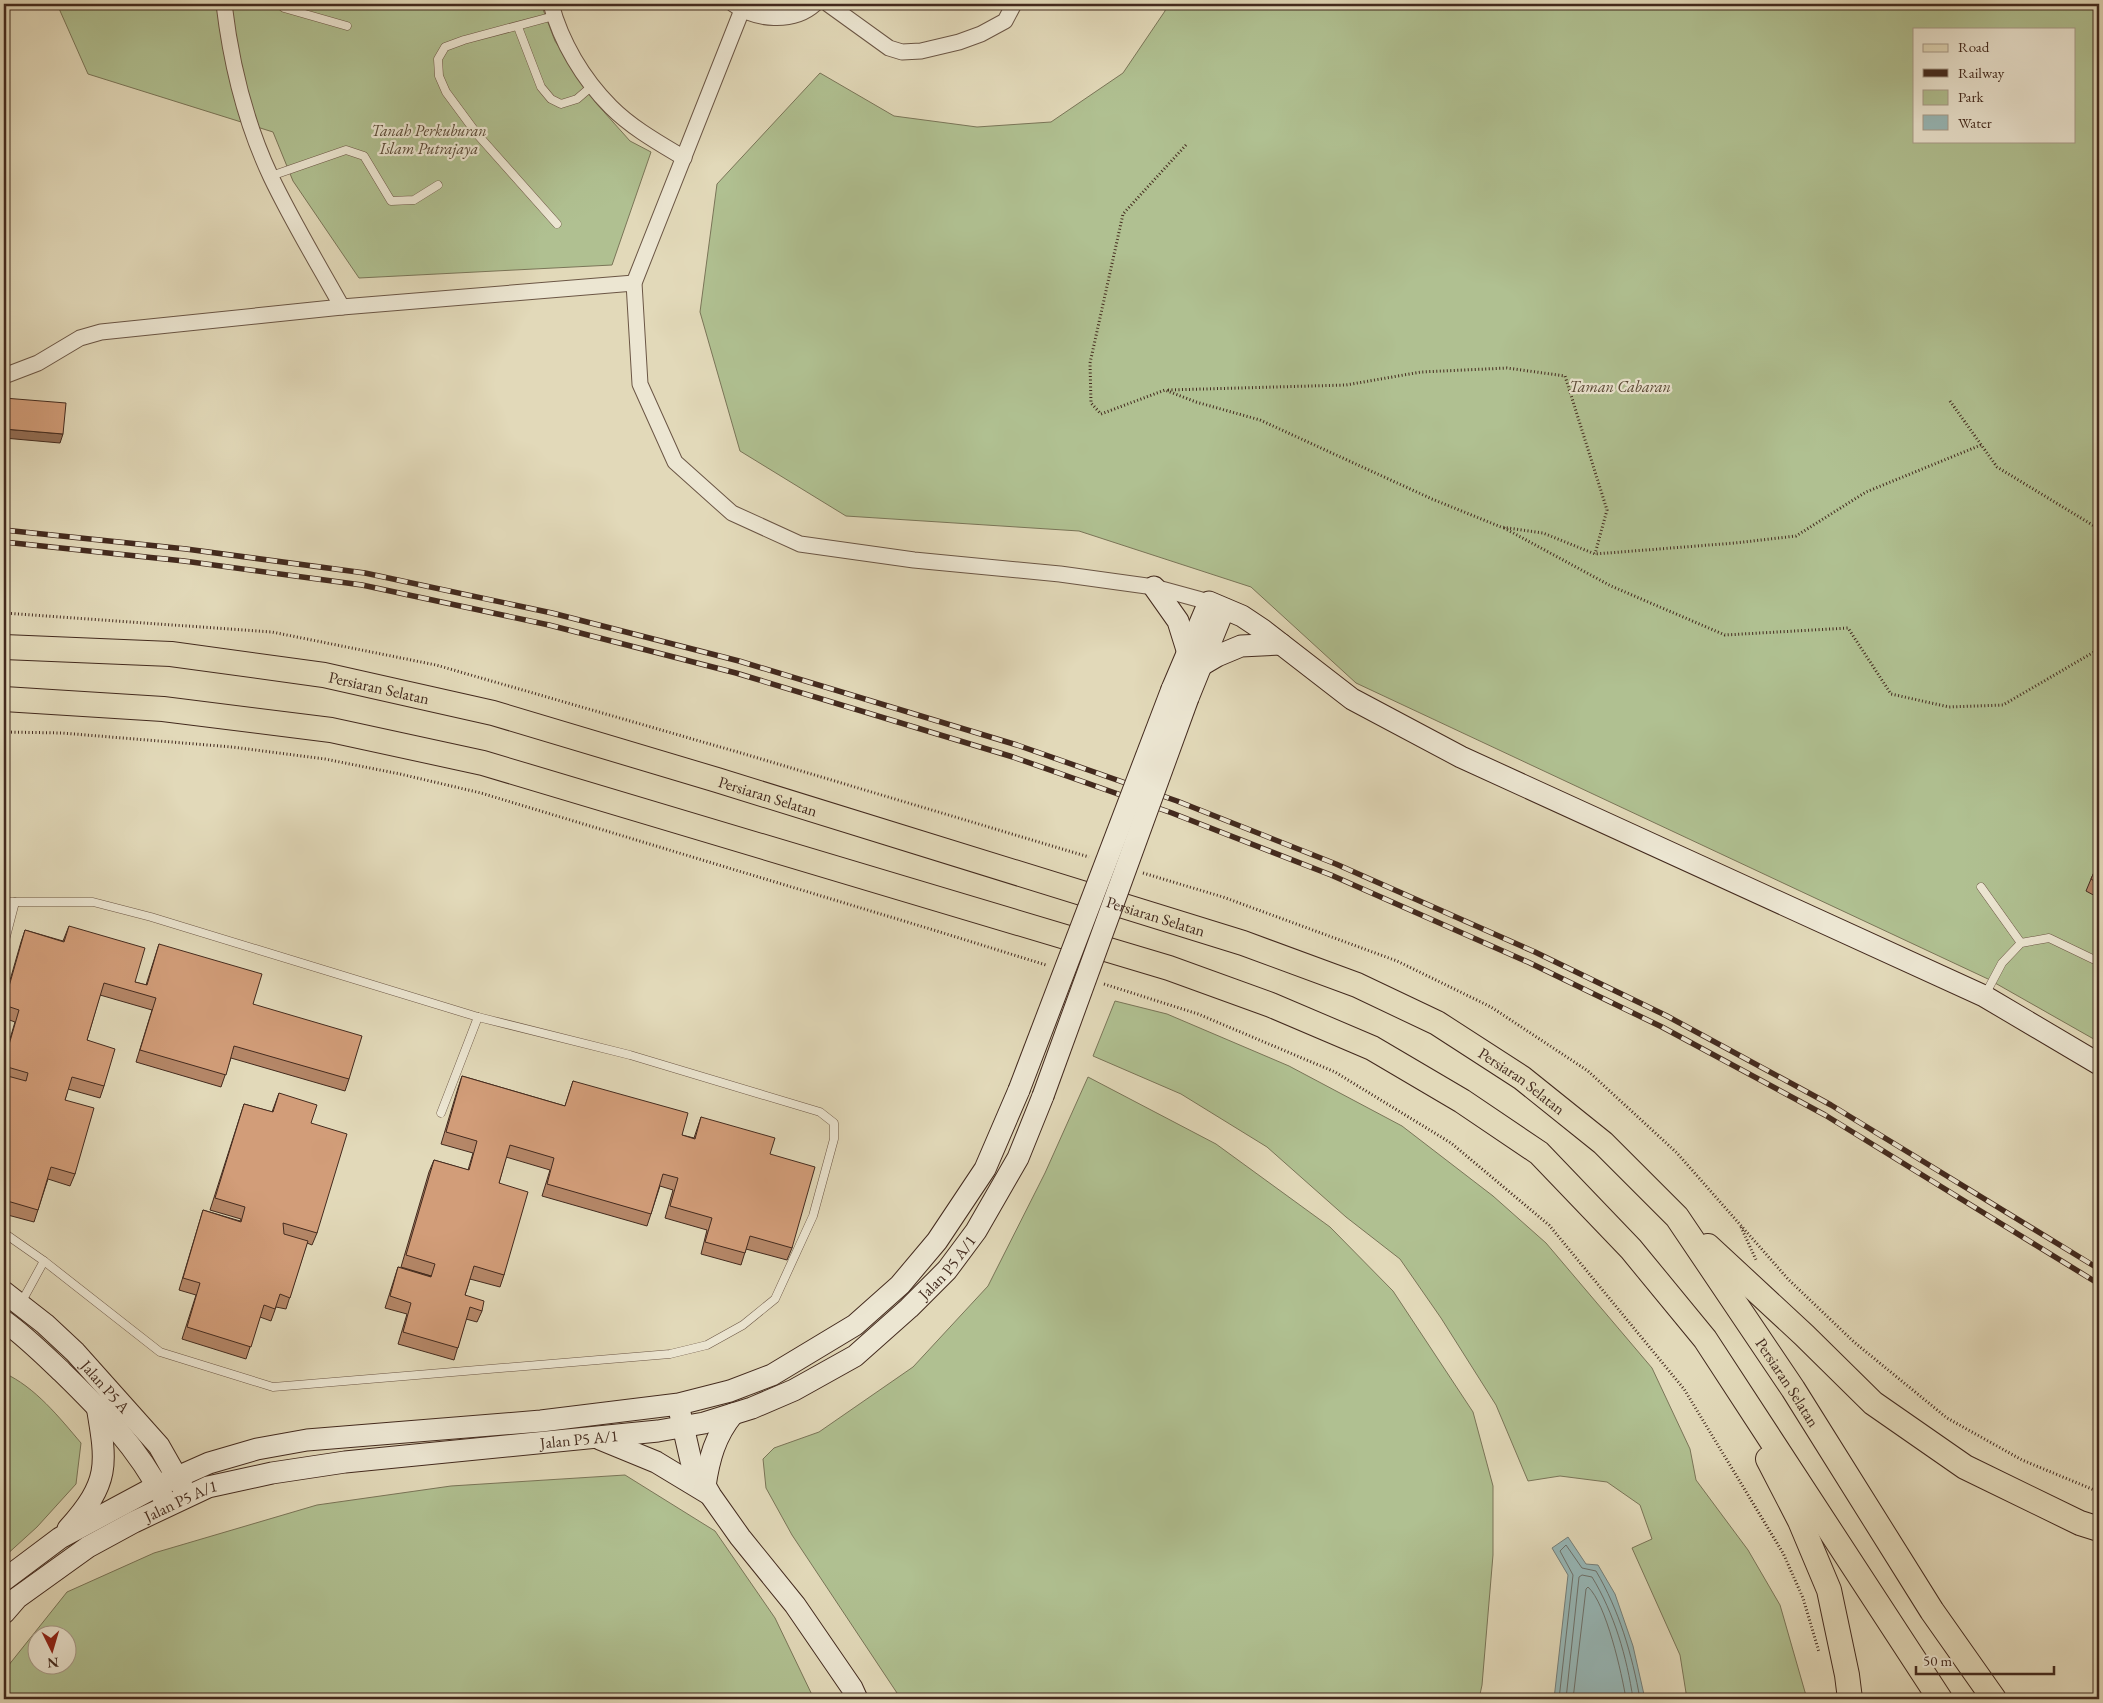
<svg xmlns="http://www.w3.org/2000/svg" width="2103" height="1703" viewBox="0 0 2103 1703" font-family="'EB Garamond',serif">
<rect width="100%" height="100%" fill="#e2d9b9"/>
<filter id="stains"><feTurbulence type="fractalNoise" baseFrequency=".004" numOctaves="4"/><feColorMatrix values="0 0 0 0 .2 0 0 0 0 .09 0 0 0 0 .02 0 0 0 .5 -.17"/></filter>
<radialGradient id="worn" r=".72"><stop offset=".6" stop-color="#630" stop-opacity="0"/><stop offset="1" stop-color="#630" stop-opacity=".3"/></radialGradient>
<g fill="#b0c091" stroke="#7a7558" fill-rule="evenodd">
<polygon points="57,4 541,4 555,41 596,103 630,141 651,152 612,265 359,278 293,181 273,132 88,74"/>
<path d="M1166 4H2099V1042L1988 979 1356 683 1251 587 1079 531 846 516 740 451 700 312 717 184 820 73 894 116 977 127 1051 122 1123 73 1165 11ZM1914 29H2074V141H1914Z"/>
<polygon points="1115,1001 1167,1014 1289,1066 1402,1126 1493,1196 1546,1243 1652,1368 1690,1449 1696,1480 1748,1550 1780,1605 1807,1699 1687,1699 1680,1655 1632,1548 1652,1539 1640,1505 1607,1482 1560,1476 1528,1481 1496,1405 1441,1318 1400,1259 1346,1217 1267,1147 1181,1094 1093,1056"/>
<polygon points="1088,1077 1216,1144 1330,1227 1393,1291 1473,1412 1493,1486 1493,1555 1482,1685 1479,1699 901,1699 792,1535 766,1488 763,1459 774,1448 819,1432 913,1367 988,1286 1045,1173"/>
<path d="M4 1373C35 1387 59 1417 81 1443L76 1484 37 1527 4 1557Z"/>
<path d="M625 1475 715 1531 775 1618 814 1699H4V1671L67 1592 154 1553 317 1505 451 1486ZM38 1636H68V1666H38Z"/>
</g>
<polygon fill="#97b8b8" stroke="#757f7a" points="1568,1537 1586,1564 1598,1565 1615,1594 1633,1646 1645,1699 1554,1699 1568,1575 1552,1548"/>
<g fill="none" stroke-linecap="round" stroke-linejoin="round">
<g stroke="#6d716b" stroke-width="1">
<path d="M1559 1699 1573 1575 1560 1551 1566 1545 1582 1568 1596 1571C1619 1610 1632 1654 1640 1699"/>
<path d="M1566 1699 1579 1577 1582 1575 1592 1577C1614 1613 1627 1657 1633 1699"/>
<path d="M1573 1699 1586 1589 1588 1587C1606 1603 1622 1674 1626 1699"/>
</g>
<g stroke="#6b5645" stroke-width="9">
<g id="lane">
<polyline points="279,4 284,8 347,26"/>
<polyline points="554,16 464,40 445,47 438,59 439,76 446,92 477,134 557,224"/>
<polyline points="518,27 541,87 551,99 561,104 577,99 592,86"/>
<polyline points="271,176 346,150 364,156 391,201 414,200 438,185"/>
<polyline points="1981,887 2021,943"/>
<polyline points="4,902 93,902 151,917 478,1017 630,1055 820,1112 834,1123 834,1139 813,1216 775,1299 743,1325 707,1345 670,1354 273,1387 160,1352 44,1261 4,1233"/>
<polyline points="4,944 15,902"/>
<polyline points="1985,995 2002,963 2021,943 2049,938 2099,962"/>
<polyline points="441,1113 478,1017"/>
<polyline points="21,1303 44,1261"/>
</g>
</g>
<g stroke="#6b5645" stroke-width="17">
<g id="street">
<path d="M224 4C231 63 245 122 271 177 292 221 318 264 342 307"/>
<path d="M551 4C561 42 583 79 611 107 632 128 659 143 684 158"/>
<path d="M733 4C755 20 793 24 815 4"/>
<polyline points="828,4 889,48 902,52 921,51 959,42 981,34 1005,21 1014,4"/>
<polyline points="742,10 634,283 640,384 675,462 732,513 800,544 914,560 1060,574 1154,587 1209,602"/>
<polyline points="4,376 38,363 80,338 101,332 342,307 634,283"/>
</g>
</g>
<g stroke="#432a1e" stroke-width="23">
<g id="secondary">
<polyline points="1154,587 1178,621 1188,653"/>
<polyline points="1200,666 1217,656 1241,646 1281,644"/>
<polyline points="1172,689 1209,602 1242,616 1263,630 1352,699 1461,757 1984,996 2099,1064"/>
<polyline points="1188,698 1224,609"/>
<path id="s1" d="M4 1292 45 1324 75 1352 159 1446 184 1490"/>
<path d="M4 1321C25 1336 43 1354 62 1372 101 1410 138 1448 163 1497"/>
<polyline points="680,1413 691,1461 711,1496 740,1537 795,1605 852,1688 857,1699"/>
<polyline points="600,1439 656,1462 709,1494"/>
<path d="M705 1486C709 1459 715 1436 733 1414"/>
<path d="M68 1529C110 1482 107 1465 97 1406"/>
<polyline points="4,1580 60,1538 157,1486 209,1463 257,1449 307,1440 541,1421 679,1404 730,1391 772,1375 855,1325 900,1285 937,1241 985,1169 1019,1090"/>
<path id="s2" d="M4 1613 17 1598 88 1547 134 1522 208 1487 272 1473 345 1462 658 1431 704 1423 752 1408 794 1390 855 1356 909 1308 947 1270 976 1231 1018 1158 1043 1096"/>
</g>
</g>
<g stroke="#432a1e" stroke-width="26">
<g id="primary">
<path id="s3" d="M4 647 171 654 324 675 493 713 717 780 1243 943 1357 985 1437 1023 1522 1078 1603 1143 1677 1217 1793 1389 1932 1611 1994 1699"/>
<polyline points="4,699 163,709 331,730 483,763 1169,968 1271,1005 1372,1048 1462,1101 1539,1153 1631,1249 1705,1339 1940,1699"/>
<polyline points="1708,1246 1804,1335 1873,1403 1965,1467 2080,1523 2099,1529"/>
<polyline points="1768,1459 1800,1521 1829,1590 1847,1675 1850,1699"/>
</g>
</g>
<g stroke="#432a1e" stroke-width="3" stroke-dasharray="1 2.5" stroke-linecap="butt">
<polyline points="1186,145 1123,214 1090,363 1091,403 1101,414 1165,390 1196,402 1260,420 1432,499 1501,527 1543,533 1595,554 1735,543 1796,536 1866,492 1981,445"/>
<polyline points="1168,390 1346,385 1421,372 1507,368 1565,376 1607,510 1595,554"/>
<polyline points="1950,401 1997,467 2099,529"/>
<polyline points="1504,528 1611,586 1725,635 1848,628 1891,694 1949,707 2003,705 2099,649"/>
<polyline points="4,613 272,632 436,665 741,753 1089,857"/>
<polyline points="4,732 62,733 232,747 325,759 400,774 481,793 927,928 1046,965"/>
<polyline points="1143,873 1223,897 1397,961 1491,1007 1588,1071 1677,1153 1788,1279 1854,1342 1947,1418 2022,1460 2099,1492"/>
<polyline points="1104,984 1198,1014 1335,1072 1451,1143 1549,1225 1684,1389 1783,1553 1803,1598 1819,1652"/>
<polyline points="1741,1227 1757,1262"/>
</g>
<use href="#lane" stroke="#ece6d2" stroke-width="8"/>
<use href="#street" stroke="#ece6d2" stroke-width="15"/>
<use href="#secondary" stroke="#ece6d2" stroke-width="21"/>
<use href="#primary" stroke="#e2d9b9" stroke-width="24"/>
<g stroke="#432a1e" stroke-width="5.5">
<g id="rail">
<polyline points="4,530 186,549 365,573 552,613 739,661 1017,745 1177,801 1336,864 1535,952 1667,1016 1831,1105 2099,1269"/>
<polyline points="4,542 184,561 362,585 549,625 736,673 1013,757 1172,813 1331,875 1530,963 1662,1027 1825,1115 2099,1284"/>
</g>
</g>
<use href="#rail" stroke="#ece6d2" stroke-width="4" stroke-dasharray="11" stroke-linecap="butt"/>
<g stroke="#432a1e" stroke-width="23" stroke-linecap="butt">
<g id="secondary-bridge">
<polyline points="1019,1090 1172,689"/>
<polyline points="1043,1096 1188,698"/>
</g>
</g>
<use href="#secondary-bridge" stroke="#ece6d2" stroke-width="21"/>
</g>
<g fill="#b58768" stroke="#432a1e">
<polygon points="2099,861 2099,898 2086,891 2091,879"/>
<polygon points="69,926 135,982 146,985 159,944 253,1004 349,1079 345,1091 231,1058 221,1087 136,1062 152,1010 100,995 87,1040 104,1086 100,1098 68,1089 65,1100 75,1174 70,1186 48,1179 34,1222 4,1214 4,1059 15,1022 4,1018 4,1001 21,942 25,930 63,941"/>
<polygon points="462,1076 565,1106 573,1081 682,1135 694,1138 701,1117 770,1154 792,1248 787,1260 746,1249 741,1265 701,1254 707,1230 665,1218 673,1190 660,1186 647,1226 542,1196 550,1170 506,1157 499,1183 504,1275 500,1287 470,1279 465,1295 482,1311 477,1322 466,1319 454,1360 398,1344 407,1314 385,1308 398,1267 431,1276 401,1267 429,1172 434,1160 468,1170 473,1153 441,1144 458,1088"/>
<polygon points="279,1093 311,1123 317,1233 312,1245 307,1243 286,1309 276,1307 271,1321 260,1317 246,1359 182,1339 196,1295 179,1290 203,1210 240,1221 241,1219 210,1210 244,1104 272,1112"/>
</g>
<polygon fill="#936e55" stroke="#432a1e" points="4,429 63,434 60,443 4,438"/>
<g fill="#d29d79" stroke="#432a1e">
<polygon points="4,398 66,403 63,434 4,429"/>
<polygon points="2099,861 2099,884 2091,879"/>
<polygon points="69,926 145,948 135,982 147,985 159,944 262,974 253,1004 362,1036 349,1079 234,1046 226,1075 140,1050 156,998 104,983 87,1040 115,1049 104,1086 72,1077 65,1100 94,1108 75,1174 51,1167 38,1210 4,1200 4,1075 26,1081 28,1073 4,1066 4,1062 19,1010 4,1005 4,1004 25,930 64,942"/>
<polygon points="462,1076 565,1106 573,1081 688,1113 682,1135 695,1139 701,1117 775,1138 770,1154 815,1167 792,1248 750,1236 745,1253 705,1242 712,1218 670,1206 678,1178 663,1174 651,1214 547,1184 554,1158 510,1145 499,1183 528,1192 504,1275 474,1266 465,1295 484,1301 482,1311 470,1307 458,1348 403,1332 411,1303 390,1296 398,1267 431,1277 435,1264 406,1255 434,1160 469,1170 477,1141 446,1132"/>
<polygon points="279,1093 317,1105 311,1123 347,1134 317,1233 283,1223 284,1234 308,1241 290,1298 280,1294 275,1309 264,1305 251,1347 187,1327 200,1283 183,1278 203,1210 241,1222 245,1207 215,1198 244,1104 273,1112"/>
</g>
<g text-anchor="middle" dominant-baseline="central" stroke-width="4.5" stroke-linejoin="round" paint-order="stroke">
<g font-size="16" font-style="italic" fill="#594835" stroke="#ece6d2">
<text x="429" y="130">Tanah Perkuburan<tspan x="429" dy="18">Islam Putrajaya</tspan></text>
<text x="1620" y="386">Taman Cabaran</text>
</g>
<g font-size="16" fill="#432a1e" stroke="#ece6d2">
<text stroke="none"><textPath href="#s3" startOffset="378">Persiaran Selatan</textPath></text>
<text stroke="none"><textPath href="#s3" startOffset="782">Persiaran Selatan</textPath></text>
<text stroke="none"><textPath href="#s3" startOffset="1188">Persiaran Selatan</textPath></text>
<text stroke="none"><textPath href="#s3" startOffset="1592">Persiaran Selatan</textPath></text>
<text stroke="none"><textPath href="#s2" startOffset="1036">Jalan P5 A/1</textPath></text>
<text stroke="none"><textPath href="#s3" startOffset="1998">Persiaran Selatan</textPath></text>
<text stroke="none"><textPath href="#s1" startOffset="139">Jalan P5 A</textPath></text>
<text stroke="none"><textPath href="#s2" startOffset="616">Jalan P5 A/1</textPath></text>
<text stroke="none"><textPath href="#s2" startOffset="211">Jalan P5 A/1</textPath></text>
</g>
</g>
<rect width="2103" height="1703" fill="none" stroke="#e2d9b9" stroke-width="20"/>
<rect x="5" y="5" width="2093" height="1693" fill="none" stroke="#432a1e" stroke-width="2.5"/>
<rect x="10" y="10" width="2083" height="1683" fill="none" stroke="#432a1e"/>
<rect x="1913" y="28" width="162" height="115" fill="#ece6d2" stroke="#a89b8a"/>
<rect x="1923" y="44" width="25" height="8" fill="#e2d9b9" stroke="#a89b8a"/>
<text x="1958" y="52" font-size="15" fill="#432a1e">Road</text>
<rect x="1923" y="69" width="25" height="8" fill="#432a1e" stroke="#a89b8a"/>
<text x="1958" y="78" font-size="15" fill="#432a1e">Railway</text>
<rect x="1923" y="90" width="25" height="15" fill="#b0c091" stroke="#a89b8a"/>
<text x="1958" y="102" font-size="15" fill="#432a1e">Park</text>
<rect x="1923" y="115" width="25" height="15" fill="#97b8b8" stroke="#a89b8a"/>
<text x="1958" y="128" font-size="15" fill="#432a1e">Water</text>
<g transform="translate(52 1650) rotate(175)"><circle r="24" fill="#ece6d2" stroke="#a89b8a"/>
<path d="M0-4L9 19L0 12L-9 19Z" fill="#8f2418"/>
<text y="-8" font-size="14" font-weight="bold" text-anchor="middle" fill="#432a1e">N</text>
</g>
<path d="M1916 1666v8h138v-8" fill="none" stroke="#432a1e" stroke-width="2.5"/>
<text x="1923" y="1666" font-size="15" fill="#432a1e" stroke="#ece6d2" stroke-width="4" paint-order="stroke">50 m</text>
<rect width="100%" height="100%" filter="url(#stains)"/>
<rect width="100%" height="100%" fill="url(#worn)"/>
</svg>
